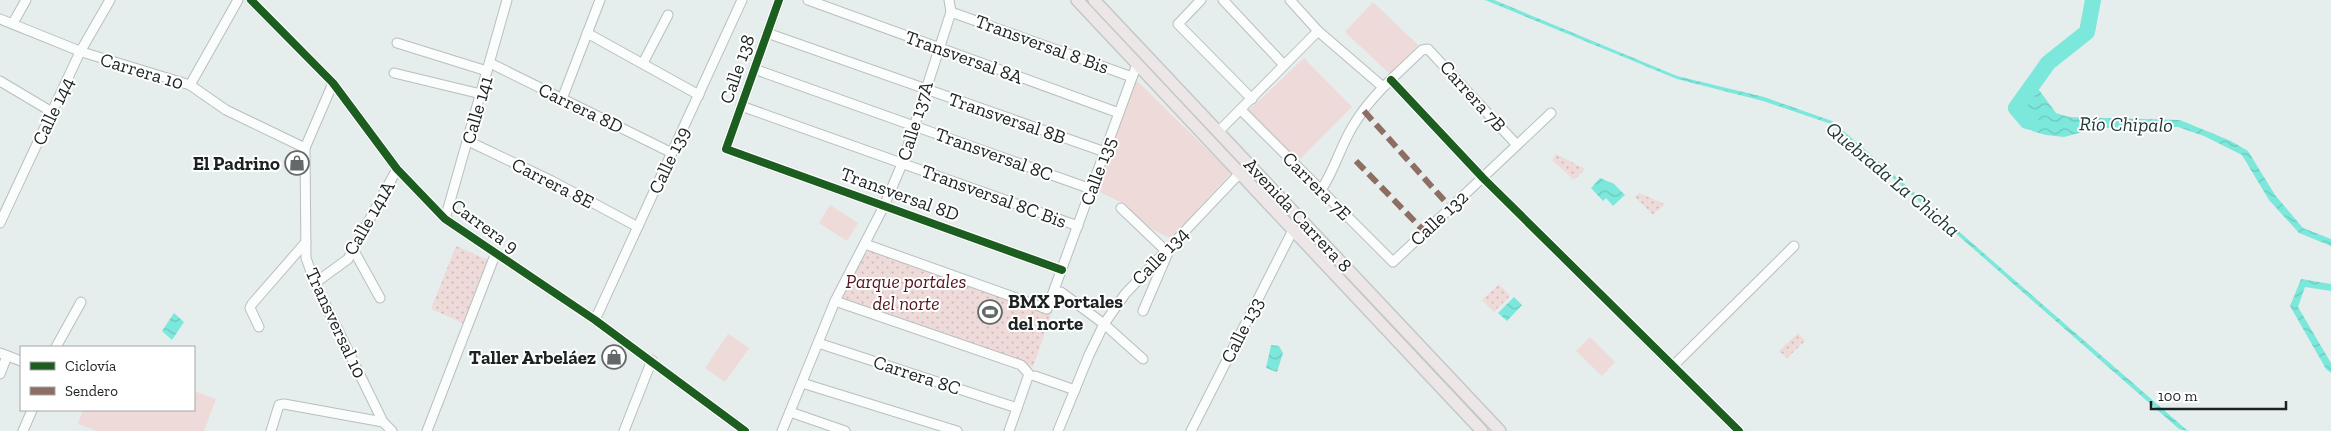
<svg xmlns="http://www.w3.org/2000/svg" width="2331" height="431" viewBox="0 0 2331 431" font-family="'Zilla Slab',serif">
<defs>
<pattern id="park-dots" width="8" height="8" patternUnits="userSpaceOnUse" patternTransform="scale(1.25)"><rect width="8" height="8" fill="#eedad9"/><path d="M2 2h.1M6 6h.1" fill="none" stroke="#ccbbba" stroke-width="1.8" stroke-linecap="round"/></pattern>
<pattern id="water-waves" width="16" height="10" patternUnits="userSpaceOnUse" patternTransform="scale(1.25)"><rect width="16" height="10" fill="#7ce8db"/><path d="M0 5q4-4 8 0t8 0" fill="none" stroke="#6bc7bc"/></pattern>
</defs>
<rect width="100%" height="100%" fill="#e6eeed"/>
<g fill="#eedad9">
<polygon points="1373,2 1418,45 1390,74 1345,32"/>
<polygon points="1304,58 1352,107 1295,164 1246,113"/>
<polygon points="1136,80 1231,173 1171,239 1134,220 1127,205 1095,190"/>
<polygon points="830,205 858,223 847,241 819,223"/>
<polygon points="728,334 749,348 725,382 705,368"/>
<polygon points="1590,337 1615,362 1602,376 1576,351"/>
<polygon points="194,391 216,399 204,431 97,431 78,424 83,410 194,410"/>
</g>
<g fill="url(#park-dots)">
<polygon points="1556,154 1585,169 1574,180 1552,160"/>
<polygon points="1639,193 1665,204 1653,215 1635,197"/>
<polygon points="456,246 490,261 465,324 431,309"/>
<polygon points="872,248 1052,312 1033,367 837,299 857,261"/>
<polygon points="1499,284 1510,296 1494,312 1482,300"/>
<polygon points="1798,333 1805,341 1787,358 1779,351"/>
</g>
<g fill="url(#water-waves)">
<polygon points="1485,0 1494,0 1677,76 1764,97 1832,121 2188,431 2179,429 1831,124 1763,101 1677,79"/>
<polygon points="2027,86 2039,90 2056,113 2069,117 2180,120 2231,141 2248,151 2275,195 2303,228 2331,239 2331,246 2299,233 2269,200 2242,155 2204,136 2178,127 2097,128 2064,137 2046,135 2032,131 2015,113"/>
<polygon points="1600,178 1614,184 1625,195 1613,206 1606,198 1603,201 1591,188"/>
<polygon points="2301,279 2331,284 2331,291 2305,287 2298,307 2331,363 2331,373 2326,369 2290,306"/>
<polygon points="1514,297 1522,305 1507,321 1498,313"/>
<polygon points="174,313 184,322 172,340 162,331"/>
<polygon points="1271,345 1279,346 1283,353 1277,372 1266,368"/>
</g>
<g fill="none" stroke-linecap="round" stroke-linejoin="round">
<polyline stroke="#7ce8db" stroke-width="16" points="2031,122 2027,121 2016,108 2048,63 2087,32 2093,0"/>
<g stroke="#b8bfbe" stroke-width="11">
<g id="minor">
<polyline points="251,0 333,83 397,169 445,219 595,320 745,431"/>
<polyline points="779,0 726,149 1062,270"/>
<polyline points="808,0 1119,113"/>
<polyline points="1201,0 1178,24 1252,99"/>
<polyline points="1223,0 1284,65"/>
<polyline points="1290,0 1318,31 1383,87"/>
<polyline points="951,12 1132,77"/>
<polyline points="0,19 82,52 190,85 226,110 305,148"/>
<polyline points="13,23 26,0"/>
<polyline points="587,33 699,95"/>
<polyline points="767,33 1105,152"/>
<polyline points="397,43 487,71"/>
<polyline points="490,63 672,153"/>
<polyline points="643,63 668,15"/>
<polyline points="754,69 1091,189"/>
<polyline points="394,73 481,94"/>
<polyline points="1391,80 1483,178 1739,431"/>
<polyline points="0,81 52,112"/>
<polyline points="333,83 305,148 306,258 315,283 383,422 392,431"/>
<polyline points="190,85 238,0"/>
<polyline points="562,99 600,0"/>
<polyline points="741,106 1078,226"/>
<polyline points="1241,110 1393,262 1551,113"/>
<polyline points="1219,131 1318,31"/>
<polyline points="468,141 552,181 638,227"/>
<path d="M1321 190C1336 168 1341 143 1356 121 1373 94 1399 72 1422 50L1428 49 1517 145"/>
<polyline points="1121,208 1165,250"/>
<polyline points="445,219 507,0"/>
<polyline points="0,223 80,52 110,0"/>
<polyline points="865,244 1047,309 1137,64"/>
<polyline points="353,249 380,298"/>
<polyline points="315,283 348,259 397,169"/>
<polyline points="1061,292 1104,324 1143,359"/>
<polyline points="835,301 1021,365 1029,374 1009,431"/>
<polyline points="1143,311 1170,248"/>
<polyline points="595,320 742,0"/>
<polyline points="259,327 250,308 252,304 306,242"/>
<polyline points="818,343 1017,408"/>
<polyline points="56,347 81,302"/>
<polyline points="0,353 21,361"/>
<polyline points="1674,365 1794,246"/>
<polyline points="0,374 7,356"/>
<polyline points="1035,376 1075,390"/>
<polyline points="802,383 957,431"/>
<polyline points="790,412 845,431"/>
<polyline points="23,431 32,410"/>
<polyline points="271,431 279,405 284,404 383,422"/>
<polyline points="427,431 495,255"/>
<polyline points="624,431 652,360"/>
<polyline points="782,431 835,301 884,206 902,164 951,12 949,0"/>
<polyline points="1058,431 1089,355 1104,324 1125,294 1240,173"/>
<polyline points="1191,431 1293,230"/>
</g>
</g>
<g stroke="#c4c8c8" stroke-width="14">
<g id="major">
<polyline points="1077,0 1482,431"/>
<polyline points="1094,0 1500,431"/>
</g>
</g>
<use href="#minor" stroke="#fbfcfc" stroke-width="9"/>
<use href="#major" stroke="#ede6e6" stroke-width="11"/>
<g stroke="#8d6e63" stroke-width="6" stroke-dasharray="12 6" stroke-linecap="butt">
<polyline points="1364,111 1451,208"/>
<polyline points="1356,161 1425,232"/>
</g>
<g stroke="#fff" stroke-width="11">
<g id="cycleway">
<polyline points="251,0 333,83 397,169 445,219 595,320 745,431"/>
<polyline points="779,0 726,149 1062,270"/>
<polyline points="1391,80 1483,178 1739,431"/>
</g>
</g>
<use href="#cycleway" stroke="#1b5e20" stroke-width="8"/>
</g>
<defs>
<g id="shop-ring" transform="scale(1.25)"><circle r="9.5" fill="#fff" stroke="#636968" stroke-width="1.5"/><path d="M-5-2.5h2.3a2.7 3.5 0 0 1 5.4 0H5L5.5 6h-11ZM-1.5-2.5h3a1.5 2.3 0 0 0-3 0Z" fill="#636968"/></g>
<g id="stadium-ring" transform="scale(1.25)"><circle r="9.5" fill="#fff" stroke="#636968" stroke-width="1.5"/><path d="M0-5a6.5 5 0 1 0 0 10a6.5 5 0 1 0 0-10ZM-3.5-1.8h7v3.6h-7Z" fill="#636968"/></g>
</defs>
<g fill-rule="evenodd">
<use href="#shop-ring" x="297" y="163"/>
<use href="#stadium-ring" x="990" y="312"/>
<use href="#shop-ring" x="614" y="357"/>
</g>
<g text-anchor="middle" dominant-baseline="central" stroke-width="4" stroke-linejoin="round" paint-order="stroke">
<g font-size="19" fill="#1c2221" stroke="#fff">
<text transform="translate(1042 44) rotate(20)">Transversal 8 Bis</text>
<text transform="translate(964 57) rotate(20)">Transversal 8A</text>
<text transform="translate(737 69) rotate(-71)">Calle 138</text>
<text transform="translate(142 71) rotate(17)">Carrera 10</text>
<text transform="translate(1473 96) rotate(48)">Carrera 7B</text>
<text transform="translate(581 108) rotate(26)">Carrera 8D</text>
<text transform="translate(477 110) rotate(-74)">Calle 141</text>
<text transform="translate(53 111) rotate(-65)">Calle 144</text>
<text transform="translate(1007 118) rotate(19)">Transversal 8B</text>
<text transform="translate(915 121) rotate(-73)">Calle 137A</text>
<text transform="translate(994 154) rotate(20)">Transversal 8C</text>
<text transform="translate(669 160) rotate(-65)">Calle 139</text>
<text transform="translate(1098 171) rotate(-70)">Calle 135</text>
<text transform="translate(553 183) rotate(27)">Carrera 8E</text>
<text transform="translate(1317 186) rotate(45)">Carrera 7E</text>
<text transform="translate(900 194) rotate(20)">Transversal 8D</text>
<text transform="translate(994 196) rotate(20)">Transversal 8C Bis</text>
<text transform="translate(1298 215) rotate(47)">Avenida Carrera 8</text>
<text transform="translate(369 218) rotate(-60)">Calle 141A</text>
<text transform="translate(1439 218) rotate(-43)">Calle 132</text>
<text transform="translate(485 226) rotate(36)">Carrera 9</text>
<text transform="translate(1160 256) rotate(-46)">Calle 134</text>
<text transform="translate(336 323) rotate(65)">Transversal 10</text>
<text transform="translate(1242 330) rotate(-63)">Calle 133</text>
<text transform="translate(917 375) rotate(18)">Carrera 8C</text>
</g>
<g font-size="19" font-weight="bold" fill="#1c2221" stroke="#fff" text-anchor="end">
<text x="280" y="163">El Padrino</text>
<text x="1008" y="301" text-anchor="start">BMX Portales<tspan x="1008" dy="22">del norte</tspan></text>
<text x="596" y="357">Taller Arbeláez</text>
</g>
<g font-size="19" font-style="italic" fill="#53131a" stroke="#fff">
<text x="906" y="281">Parque portales<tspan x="906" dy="22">del norte</tspan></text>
</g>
<g font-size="20" font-style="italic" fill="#203935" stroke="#fff">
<text transform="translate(2126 124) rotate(1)">Río Chipalo</text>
<text transform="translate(1893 179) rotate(40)">Quebrada La Chicha</text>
</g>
</g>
<rect x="20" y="346" width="175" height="65" fill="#ffffff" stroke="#a4a7a6"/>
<rect x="30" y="362" width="25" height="8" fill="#1b5e20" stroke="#a4a7a6"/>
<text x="65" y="371" font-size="15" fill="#1c2221">Ciclovía</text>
<rect x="30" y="387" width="25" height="8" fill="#8d6e63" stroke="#a4a7a6"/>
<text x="65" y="396" font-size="15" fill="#1c2221">Sendero</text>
<path d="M2151 401v8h135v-8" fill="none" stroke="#1c2221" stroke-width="2.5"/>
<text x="2158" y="401" font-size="15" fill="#1c2221" stroke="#ffffff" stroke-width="4" paint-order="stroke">100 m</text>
</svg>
